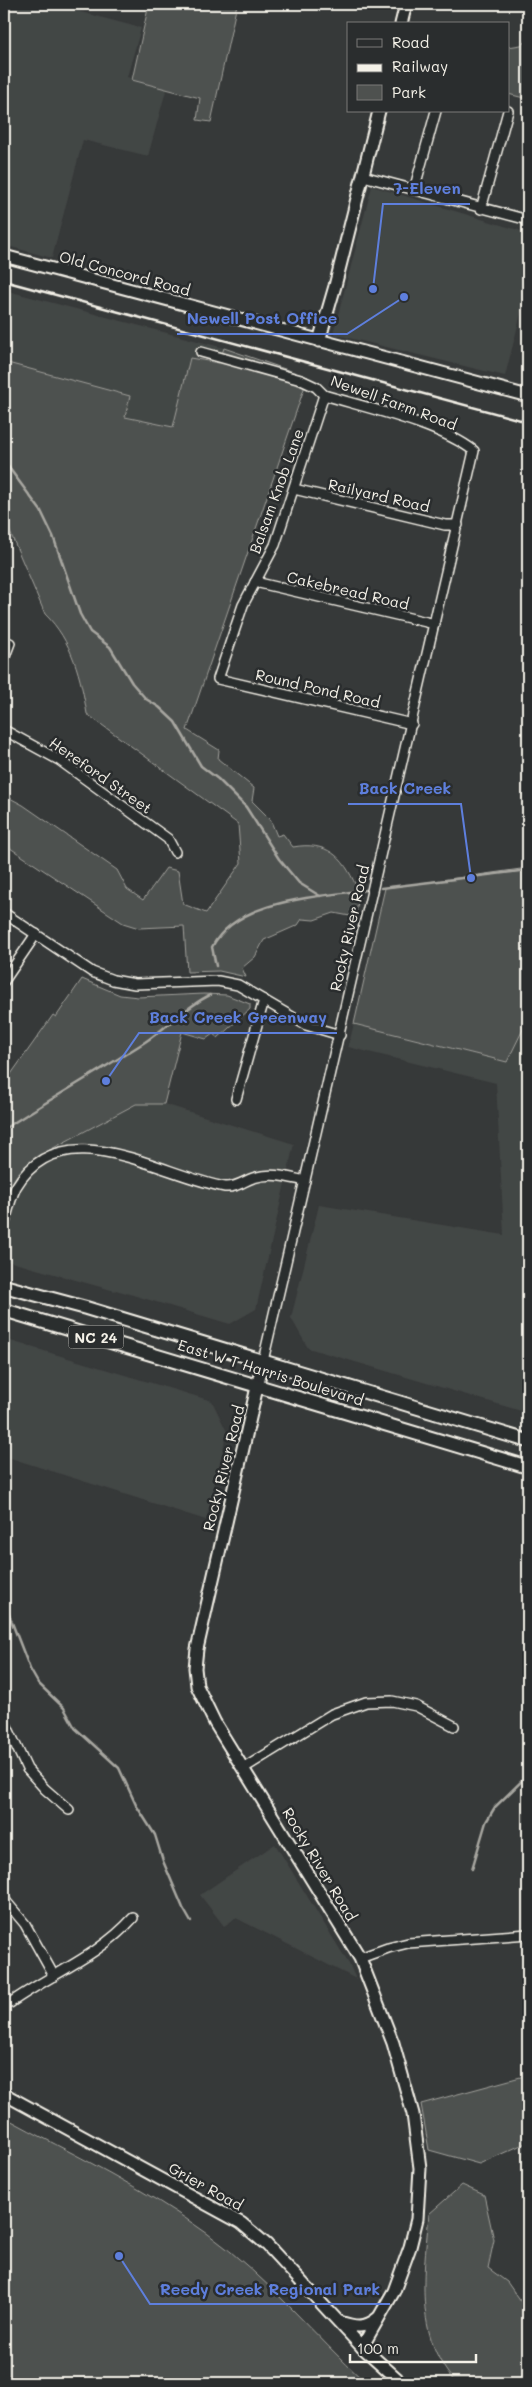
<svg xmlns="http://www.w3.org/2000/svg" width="532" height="2387" viewBox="0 0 532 2387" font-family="Mali,sans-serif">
<rect width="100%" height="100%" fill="#363939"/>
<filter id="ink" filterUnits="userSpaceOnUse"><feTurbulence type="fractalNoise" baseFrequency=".02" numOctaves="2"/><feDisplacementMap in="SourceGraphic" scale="10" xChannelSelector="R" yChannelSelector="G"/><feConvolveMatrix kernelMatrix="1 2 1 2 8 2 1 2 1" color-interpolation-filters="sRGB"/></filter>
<g filter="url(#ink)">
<g fill="#434645">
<polygon points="4,4 51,4 141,28 127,77 167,87 148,156 83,140 52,258 4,245"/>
<polygon points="372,186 528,233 528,286 505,376 333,334"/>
<polygon points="4,290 224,348 220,363 190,358 174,427 125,417 130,396 4,362"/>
<polygon points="528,1019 528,1413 308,1348 291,1318 319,1205 504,1235 496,1083 348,1047 354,1024 506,1062"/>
<polygon points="136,1104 164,1104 294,1144 256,1309 230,1324 116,1290 115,1291 4,1260 4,1214 14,1181 42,1154"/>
<polygon points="4,1339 212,1401 227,1432 206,1520 4,1456"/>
<polygon points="275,1844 349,1964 356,1979 236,1918 224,1926 200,1895"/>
</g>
<g fill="#4e514f" stroke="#a1a19c">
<polygon points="149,4 237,4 211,122 197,120 200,98 132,80"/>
<polygon points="528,39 528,99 508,94 508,47 521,45"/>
<path d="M224 348 308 377 187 730 219 750 218 759 254 788 252 801 270 819 277 836 283 834 293 847C327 841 343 856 356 886L361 887 355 917 334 913 314 920 302 919 298 925 264 940 255 957 242 968 246 977 219 971 187 972 184 926 139 928 123 923 4 844V795L23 805 117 870 127 889 143 900 166 868 178 871 183 904 206 913 241 863 238 824 87 714C81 678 72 640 45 614L4 518V362L130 396 125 417 173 427 190 358 219 363Z"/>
<polygon points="528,868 528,1019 507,1062 354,1024 385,888"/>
<polygon points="82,979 120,995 138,997 204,994 227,995 250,1004 250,1009 218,1038 213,1034 206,1039 182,1032 164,1104 136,1104 42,1154 14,1181 4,1214 4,1084 53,1015 56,1017"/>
<polygon points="521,1497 528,1497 528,1596"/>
<polygon points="528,2075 528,2142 479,2164 429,2150 421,2104"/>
<path d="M4 2117C72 2154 145 2188 208 2234 267 2277 313 2334 366 2383H4Z"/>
<path d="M462 2185 484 2195 494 2240 488 2268 507 2282 528 2312V2383H456C413 2335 424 2272 429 2214Z"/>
</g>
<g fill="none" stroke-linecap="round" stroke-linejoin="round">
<g stroke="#a8a7a1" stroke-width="2.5">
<polyline points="4,461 41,511 53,536 80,614 90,632 110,647 132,683 146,699 159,707 175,722 201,766 218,779 246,807 279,859 299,883 320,896"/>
<polyline points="381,888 528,870"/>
<path d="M216 966 212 947C237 899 318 897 366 890"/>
<path d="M4 1129C50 1099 98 1072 145 1042 167 1027 187 1006 210 995"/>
<polyline points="4,1602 30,1669 38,1683 64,1708 75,1728 119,1768 136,1805 155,1835 163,1861 183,1908 191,1922"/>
<polyline points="472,1869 486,1822 495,1807 528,1775"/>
</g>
<g stroke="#f4f1e8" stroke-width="12">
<g id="street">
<polyline points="363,176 528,220"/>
<polyline points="414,190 436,111"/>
<polyline points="481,209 508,111"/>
<path d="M201 352 301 380 316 387 324 395C367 408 440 424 474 451L263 1361"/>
<polyline points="324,395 275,545 243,605 218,679 412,724"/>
<polyline points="294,489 445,525 458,525"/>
<polyline points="255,582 435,624"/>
<polyline points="4,659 10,643"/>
<polyline points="4,730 59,760 168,839 175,852"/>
<polyline points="4,913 92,972 113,980 135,984 218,981 238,985 306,1025 340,1035"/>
<polyline points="4,981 36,934"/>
<polyline points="236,1099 264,1000"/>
<path d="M4 1227C7 1214 10 1199 16 1187 62 1109 161 1176 225 1187 236 1188 244 1181 253 1178 272 1172 287 1177 305 1181"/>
<polyline points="4,1720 27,1769 45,1789 69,1810"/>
<polyline points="244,1768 332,1714 366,1702 392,1701 416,1706 454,1726"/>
<polyline points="4,1899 25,1924 54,1976"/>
<polyline points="360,1958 388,1948 408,1943 528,1934"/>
<path d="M10 2003C51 1974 99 1956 133 1918"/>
</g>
</g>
<g stroke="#f4f1e8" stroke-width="15">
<g id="secondary">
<polyline points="401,24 406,4"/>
<polyline points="4,256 528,396"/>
<polyline points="319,341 335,286 379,111"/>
<polyline points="263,1361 197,1649 195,1668 197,1686 215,1723 360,1958 393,2043 413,2114 420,2168 417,2219 410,2247 394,2291 362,2347"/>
<polyline points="4,2094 241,2223 267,2245 362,2347 402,2383"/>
<path d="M340 2322C355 2327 365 2329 378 2318"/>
</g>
</g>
<g stroke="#f4f1e8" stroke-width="16">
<g id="primary">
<polyline points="4,1286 86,1308 528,1441"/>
<polyline points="4,1310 528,1467"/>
</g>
</g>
<use href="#street" stroke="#2a2d2e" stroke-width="9"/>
<use href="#secondary" stroke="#2a2d2e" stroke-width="11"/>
<use href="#primary" stroke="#2a2d2e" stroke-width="12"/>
<polyline stroke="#f4f1e8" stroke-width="2.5" points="4,281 528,422"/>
</g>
</g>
<g text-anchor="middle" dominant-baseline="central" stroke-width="5" stroke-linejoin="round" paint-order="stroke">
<rect fill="#2a2d2e" stroke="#b7b6b0" stroke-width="1" x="68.5" y="1325.5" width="55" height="23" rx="4"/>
<g font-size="14" font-weight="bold" fill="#f4f1e8">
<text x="96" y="1337">NC 24</text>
</g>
<g font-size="15" fill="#f4f1e8" stroke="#2a2d2e">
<text transform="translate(125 273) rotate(15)">Old Concord Road</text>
<text transform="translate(394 402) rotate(20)">Newell Farm Road</text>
<text transform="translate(276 491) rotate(-70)">Balsam Knob Lane</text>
<text transform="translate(379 495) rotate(13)">Railyard Road</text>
<text transform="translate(348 590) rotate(13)">Cakebread Road</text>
<text transform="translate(318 688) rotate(13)">Round Pond Road</text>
<text transform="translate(101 775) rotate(35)">Hereford Street</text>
<text transform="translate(349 928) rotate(-77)">Rocky River Road</text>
<text transform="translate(271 1372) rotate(17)">East W T Harris Boulevard</text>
<text transform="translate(223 1468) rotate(-76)">Rocky River Road</text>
<text transform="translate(320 1864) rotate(59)">Rocky River Road</text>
<text transform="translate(206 2186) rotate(29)">Grier Road</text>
</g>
</g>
<path fill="none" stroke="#5e7fdd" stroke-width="2" d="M373 289L383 204H470M404 297L347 334H177M471 878L461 804H348M106 1081L139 1033H337M119 2256L150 2304H390"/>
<g fill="#5e7fdd" stroke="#2a2d2e" stroke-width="2">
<circle cx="373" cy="289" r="5"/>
<circle cx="404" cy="297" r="5"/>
<circle cx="471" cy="878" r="5"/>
<circle cx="106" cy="1081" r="5"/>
<circle cx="119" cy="2256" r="5"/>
</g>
<g font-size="16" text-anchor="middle" font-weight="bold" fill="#5e7fdd" stroke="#2a2d2e" stroke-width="5" stroke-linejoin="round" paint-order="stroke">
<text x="427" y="194">7-Eleven</text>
<text x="262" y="324">Newell Post Office</text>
<text x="405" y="794">Back Creek</text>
<text x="238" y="1023">Back Creek Greenway</text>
<text x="270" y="2295">Reedy Creek Regional Park</text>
</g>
<rect width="532" height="2387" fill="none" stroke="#2a2d2e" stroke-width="20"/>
<rect x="10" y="10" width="512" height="2367" fill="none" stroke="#f4f1e8" stroke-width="2" filter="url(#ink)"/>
<rect x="347" y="22" width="162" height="90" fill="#2a2d2e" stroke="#7b7b78"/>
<rect x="357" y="39" width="25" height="8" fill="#2a2d2e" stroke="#7b7b78"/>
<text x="392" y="48" font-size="15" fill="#f4f1e8">Road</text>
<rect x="357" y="64" width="25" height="8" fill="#f4f1e8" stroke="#7b7b78"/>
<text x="392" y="72" font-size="15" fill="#f4f1e8">Railway</text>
<rect x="357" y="85" width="25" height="15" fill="#4e514f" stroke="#7b7b78"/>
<text x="392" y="98" font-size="15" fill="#f4f1e8">Park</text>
<path d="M350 2354v8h126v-8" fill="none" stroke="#f4f1e8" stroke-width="2.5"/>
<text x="357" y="2354" font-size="15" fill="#f4f1e8" stroke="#2a2d2e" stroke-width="4" paint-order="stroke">100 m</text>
</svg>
